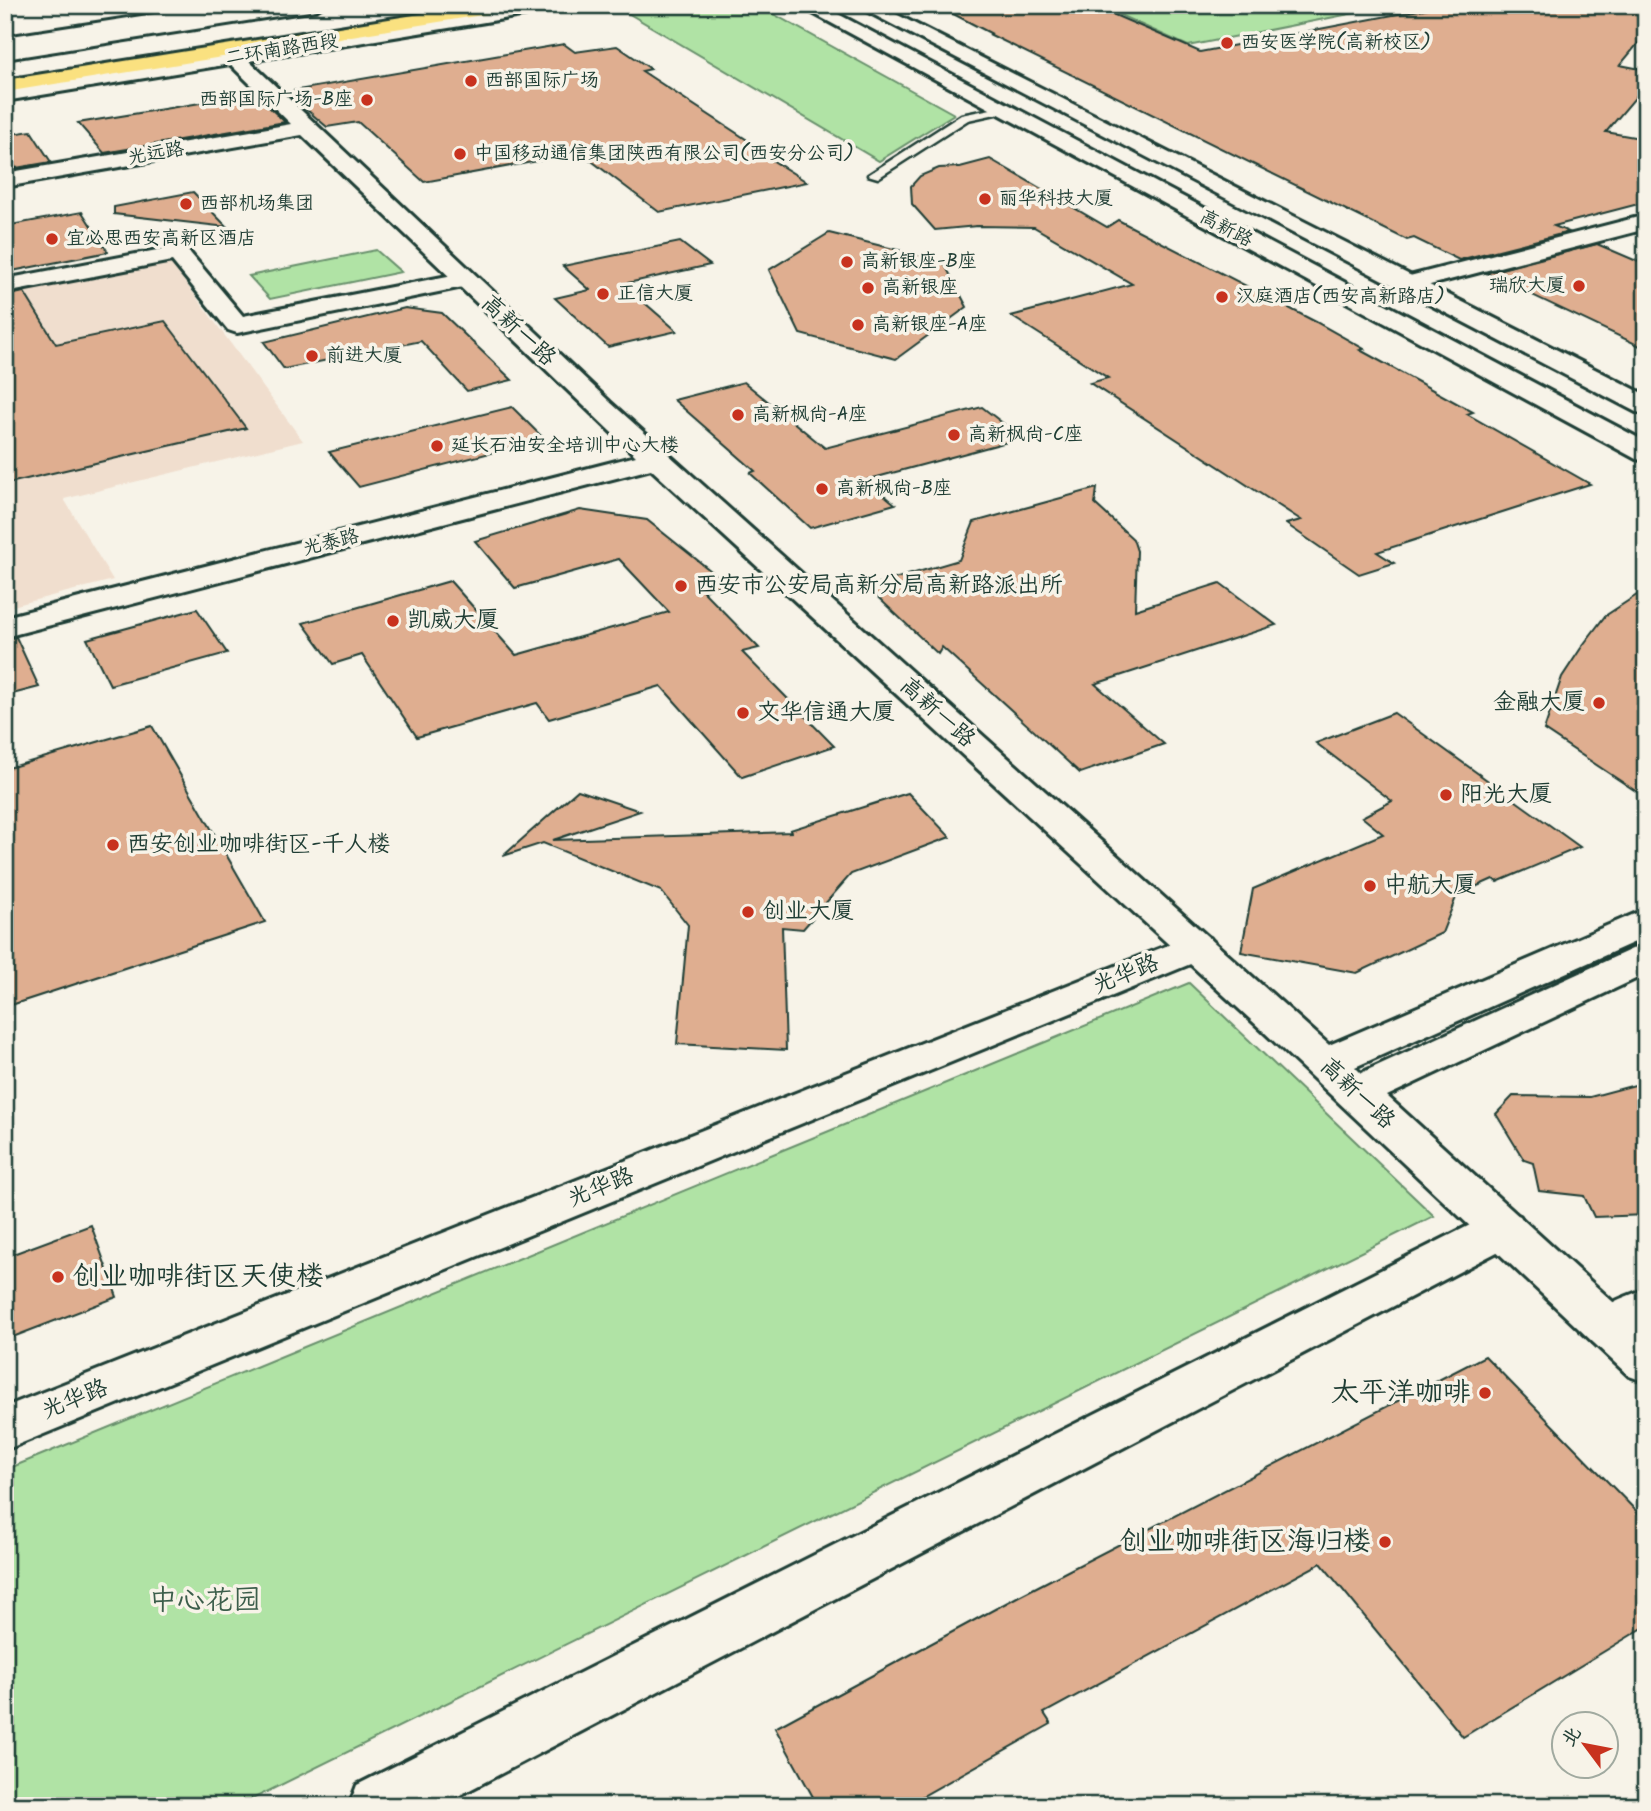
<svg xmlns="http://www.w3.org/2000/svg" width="1651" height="1811" viewBox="0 0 1651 1811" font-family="Kalam,'LXGW WenKai TC',sans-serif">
<rect width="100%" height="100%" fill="#f7f3e8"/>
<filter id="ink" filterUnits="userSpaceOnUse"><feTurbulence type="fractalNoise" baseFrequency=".0143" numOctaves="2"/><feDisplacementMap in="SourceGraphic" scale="14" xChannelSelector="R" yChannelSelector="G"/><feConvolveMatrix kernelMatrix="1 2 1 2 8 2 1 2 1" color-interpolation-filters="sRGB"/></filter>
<g filter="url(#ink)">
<polygon fill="#f0dece" points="168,259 303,441 64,499 113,580 5,608 5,292"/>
<g fill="#b0e3a5" stroke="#68906c" stroke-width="2">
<polygon points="642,5 757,5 954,114 879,161 621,9"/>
<polygon points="1142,5 1358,5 1370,10 1188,46 1111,11"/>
<polygon points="376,250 401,272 270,299 249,276"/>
<polygon points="1189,983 1434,1216 238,1806 5,1806 5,1470"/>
</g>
<g fill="#dfae90" stroke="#1f3d34" stroke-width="2">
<polygon points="936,5 1102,5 1103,10 1200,52 1445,5 1591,5 1620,10 1625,5 1646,5 1646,34 1620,65 1646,70 1646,85 1606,132 1646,139 1646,202 1554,226 1569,232 1459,260 1414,238 1407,240 989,34 992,34"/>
<polygon points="564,44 575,52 617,46 651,69 642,71 764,151 759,152 807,182 659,212 581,153 424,182 358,122 327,127 286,92"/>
<polygon points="255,94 285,122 104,153 78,123"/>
<polygon points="31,131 51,162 16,168 5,152 5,135"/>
<polygon points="990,159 1107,227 1118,220 1316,322 1364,349 1360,350 1473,412 1467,414 1590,484 1377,552 1394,563 1359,574 1286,524 1301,520 1090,383 1108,378 1011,316 1132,284 1034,227 977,226 935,230 912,204 911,186 920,176 939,168 960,167"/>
<polygon points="193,192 227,227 114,214 114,207"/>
<polygon points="82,212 108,252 12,271 14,275 5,276 5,226"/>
<polygon points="829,233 943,261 967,307 896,359 800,334 769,270"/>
<polygon points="680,242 710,265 623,284 677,331 608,347 555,298 590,290 563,266"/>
<polygon points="1597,244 1646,265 1646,349 1486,273"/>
<polygon points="24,292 56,344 165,321 246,428 5,484 5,296"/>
<polygon points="405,308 442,313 512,380 467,391 421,341 284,369 264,342"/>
<polygon points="744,382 825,448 982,407 1022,438 866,480 895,504 810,528 750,473 755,471 674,400"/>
<polygon points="512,407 544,439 359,487 329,452"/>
<polygon points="1097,488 1095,504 1133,539 1137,551 1135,610 1220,583 1276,625 1095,684 1164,744 1080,773 942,647 938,654 867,587 959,560 974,522"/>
<polygon points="580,510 647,520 726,583 703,591 759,648 742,652 834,746 742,777 661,686 549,719 537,703 417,737 362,655 333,664 303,623 450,581 516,655 669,612 619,559 515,588 475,541"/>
<polygon points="1646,589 1646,798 1544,730 1562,677 1583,645 1605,616"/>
<polygon points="197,609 227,653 110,685 87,639"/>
<polygon points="16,637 39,687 5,696 5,639"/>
<polygon points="1394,713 1580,847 1497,882 1493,879 1457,895 1442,933 1357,973 1241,952 1253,889 1383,834 1362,817 1392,801 1316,743"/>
<polygon points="152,726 265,922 5,1007 5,769"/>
<polygon points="578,790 640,811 553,840 791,832 790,830 908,793 950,837 851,874 803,929 782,927 786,1050 677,1044 688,925 661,891 543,843 503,856"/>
<polygon points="1646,1082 1646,1215 1594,1217 1584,1196 1539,1191 1533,1163 1524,1160 1496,1114 1513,1096 1590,1097"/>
<polygon points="91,1225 117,1297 5,1340 5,1257"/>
<polygon points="1485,1356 1646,1521 1646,1626 1463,1737 1321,1563 1044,1713 1051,1724 905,1806 818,1806 775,1728 1019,1596"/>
</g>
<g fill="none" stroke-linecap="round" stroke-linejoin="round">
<g stroke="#1f3d34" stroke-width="5">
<polygon id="lane" points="1001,107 1007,110 1005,112 968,120 878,178 868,175 961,115"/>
</g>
<g stroke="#1f3d34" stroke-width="6">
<g id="street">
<polygon points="213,5 259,5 250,10 5,49 5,37"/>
<polygon points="1646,215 1646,229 1407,291 1398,289 1395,284 1398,279"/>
<polygon points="178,246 186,248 243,316 463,273 472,275 475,280 472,285 463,287 237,333 228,330 172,261 5,293 5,279"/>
<polygon points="1196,934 1210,938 1216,947 1210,956 5,1450 5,1407"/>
<polygon points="1504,1210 1520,1216 1527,1228 1520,1240 439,1806 349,1806 357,1785 1488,1216"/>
<path d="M1646 1289V1331L1610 1347 1593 1342 1586 1328C1597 1306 1623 1297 1646 1289Z"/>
</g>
</g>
<g stroke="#1f3d34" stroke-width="6">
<g id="secondary">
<polygon points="279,5 325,5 316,10 5,59 5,47"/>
<polygon points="523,5 567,5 558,10 249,61 610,402 1329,1045 1646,909 1646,937 1355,1067 1361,1073 1632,949 1646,945 1646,974 1387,1096 1646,1332 1646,1382 1629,1376 1262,1030 651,469 5,637 5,617 636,456 302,135 5,187 5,173 291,124 230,64 5,101 5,89"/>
<polygon points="798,5 821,5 1646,442 1646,461 1636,459"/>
<polygon points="855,5 878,5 1646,395 1646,414 1636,412"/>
</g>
</g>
<g stroke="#1f3d34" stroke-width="6">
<polygon id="highway" points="477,5 522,5 513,10 5,92 5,80"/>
</g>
<use href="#lane" fill="#f7f3e8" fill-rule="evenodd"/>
<use href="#street" fill="#f7f3e8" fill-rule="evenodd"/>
<use href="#secondary" fill="#f7f3e8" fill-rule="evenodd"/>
<use href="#highway" fill="#fae180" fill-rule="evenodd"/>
</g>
</g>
<g fill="#c8321e" stroke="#f7f3e8" stroke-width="2.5">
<circle cx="1227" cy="43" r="7"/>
<circle cx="471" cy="81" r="7"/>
<circle cx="367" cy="100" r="7"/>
<circle cx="460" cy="154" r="7"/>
<circle cx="985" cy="199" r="7"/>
<circle cx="186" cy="204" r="7"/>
<circle cx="52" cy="239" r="7"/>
<circle cx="847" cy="262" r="7"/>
<circle cx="1579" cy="286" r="7"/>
<circle cx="868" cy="288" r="7"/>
<circle cx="603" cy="294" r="7"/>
<circle cx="1222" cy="297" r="7"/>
<circle cx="858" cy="325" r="7"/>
<circle cx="312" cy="356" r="7"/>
<circle cx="738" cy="415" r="7"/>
<circle cx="954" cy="435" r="7"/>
<circle cx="437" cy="446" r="7"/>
<circle cx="822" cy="489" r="7"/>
<circle cx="681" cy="586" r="7"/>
<circle cx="393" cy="621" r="7"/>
<circle cx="1599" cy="703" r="7"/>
<circle cx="743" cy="713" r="7"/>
<circle cx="1446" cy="795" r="7"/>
<circle cx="113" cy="845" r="7"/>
<circle cx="1370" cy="886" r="7"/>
<circle cx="748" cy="912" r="7"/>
<circle cx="58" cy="1277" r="7"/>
<circle cx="1485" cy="1393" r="7"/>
<circle cx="1385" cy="1542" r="7"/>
</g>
<g text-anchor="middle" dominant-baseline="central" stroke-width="7" stroke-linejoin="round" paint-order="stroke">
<g font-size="19" fill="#1f3d34" stroke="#f7f3e8" text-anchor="start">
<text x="1241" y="43">西安医学院(高新校区)</text>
<text x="485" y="81">西部国际广场</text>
<text x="353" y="100" text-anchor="end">西部国际广场-B座</text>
<text x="474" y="154">中国移动通信集团陕西有限公司(西安分公司)</text>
<text x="999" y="199">丽华科技大厦</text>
<text x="200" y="204">西部机场集团</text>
<text x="66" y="239">宜必思西安高新区酒店</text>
<text x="861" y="262">高新银座-B座</text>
<text x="1565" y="286" text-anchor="end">瑞欣大厦</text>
<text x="882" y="288">高新银座</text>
<text x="617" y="294">正信大厦</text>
<text x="1236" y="297">汉庭酒店(西安高新路店)</text>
<text x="872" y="325">高新银座-A座</text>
<text x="326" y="356">前进大厦</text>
<text x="752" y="415">高新枫尚-A座</text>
<text x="968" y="435">高新枫尚-C座</text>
<text x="451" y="446">延长石油安全培训中心大楼</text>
<text x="836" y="489">高新枫尚-B座</text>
</g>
<g font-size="19" fill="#1f3d34" stroke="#f7f3e8">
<text transform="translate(282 50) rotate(-9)">二环南路西段</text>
<text transform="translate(156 154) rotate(-10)">光远路</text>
<text transform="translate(1226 229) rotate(28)">高新路</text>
<text transform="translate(331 543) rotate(-14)">光泰路</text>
</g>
<g font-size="23" fill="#1f3d34" stroke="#f7f3e8">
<text transform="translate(518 331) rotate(43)">高新一路</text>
<text transform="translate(937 713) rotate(42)">高新一路</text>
<text transform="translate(1126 975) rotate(-22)">光华路</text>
<text transform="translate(1357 1094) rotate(43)">高新一路</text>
<text transform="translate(601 1188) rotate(-22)">光华路</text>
<text transform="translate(75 1400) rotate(-22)">光华路</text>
</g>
<g font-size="23" fill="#1f3d34" stroke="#f7f3e8" text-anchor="start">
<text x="695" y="586">西安市公安局高新分局高新路派出所</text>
<text x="407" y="621">凯威大厦</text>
<text x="1585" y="703" text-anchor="end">金融大厦</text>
<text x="757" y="713">文华信通大厦</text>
<text x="1460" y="795">阳光大厦</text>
<text x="127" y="845">西安创业咖啡街区-千人楼</text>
<text x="1384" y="886">中航大厦</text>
<text x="762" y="912">创业大厦</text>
</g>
<g font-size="28" fill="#1f3d34" stroke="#f7f3e8" text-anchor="end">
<text x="72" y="1277" text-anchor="start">创业咖啡街区天使楼</text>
<text x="1471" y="1393">太平洋咖啡</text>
<text x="1371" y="1542">创业咖啡街区海归楼</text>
</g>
<g font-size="28" fill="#3c5e4b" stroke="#f7f3e8">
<text x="205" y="1601">中心花园</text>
</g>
</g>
<rect width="1651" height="1811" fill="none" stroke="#f7f3e8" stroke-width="28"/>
<rect x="14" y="14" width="1623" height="1783" fill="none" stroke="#1f3d34" stroke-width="2.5" filter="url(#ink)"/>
<g transform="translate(1585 1745) rotate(302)"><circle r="33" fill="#f7f3e8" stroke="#a1aaa0" stroke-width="2"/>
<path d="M0-5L12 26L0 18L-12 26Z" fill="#c8321e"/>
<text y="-10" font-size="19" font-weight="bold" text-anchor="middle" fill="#1f3d34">北</text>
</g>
</svg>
